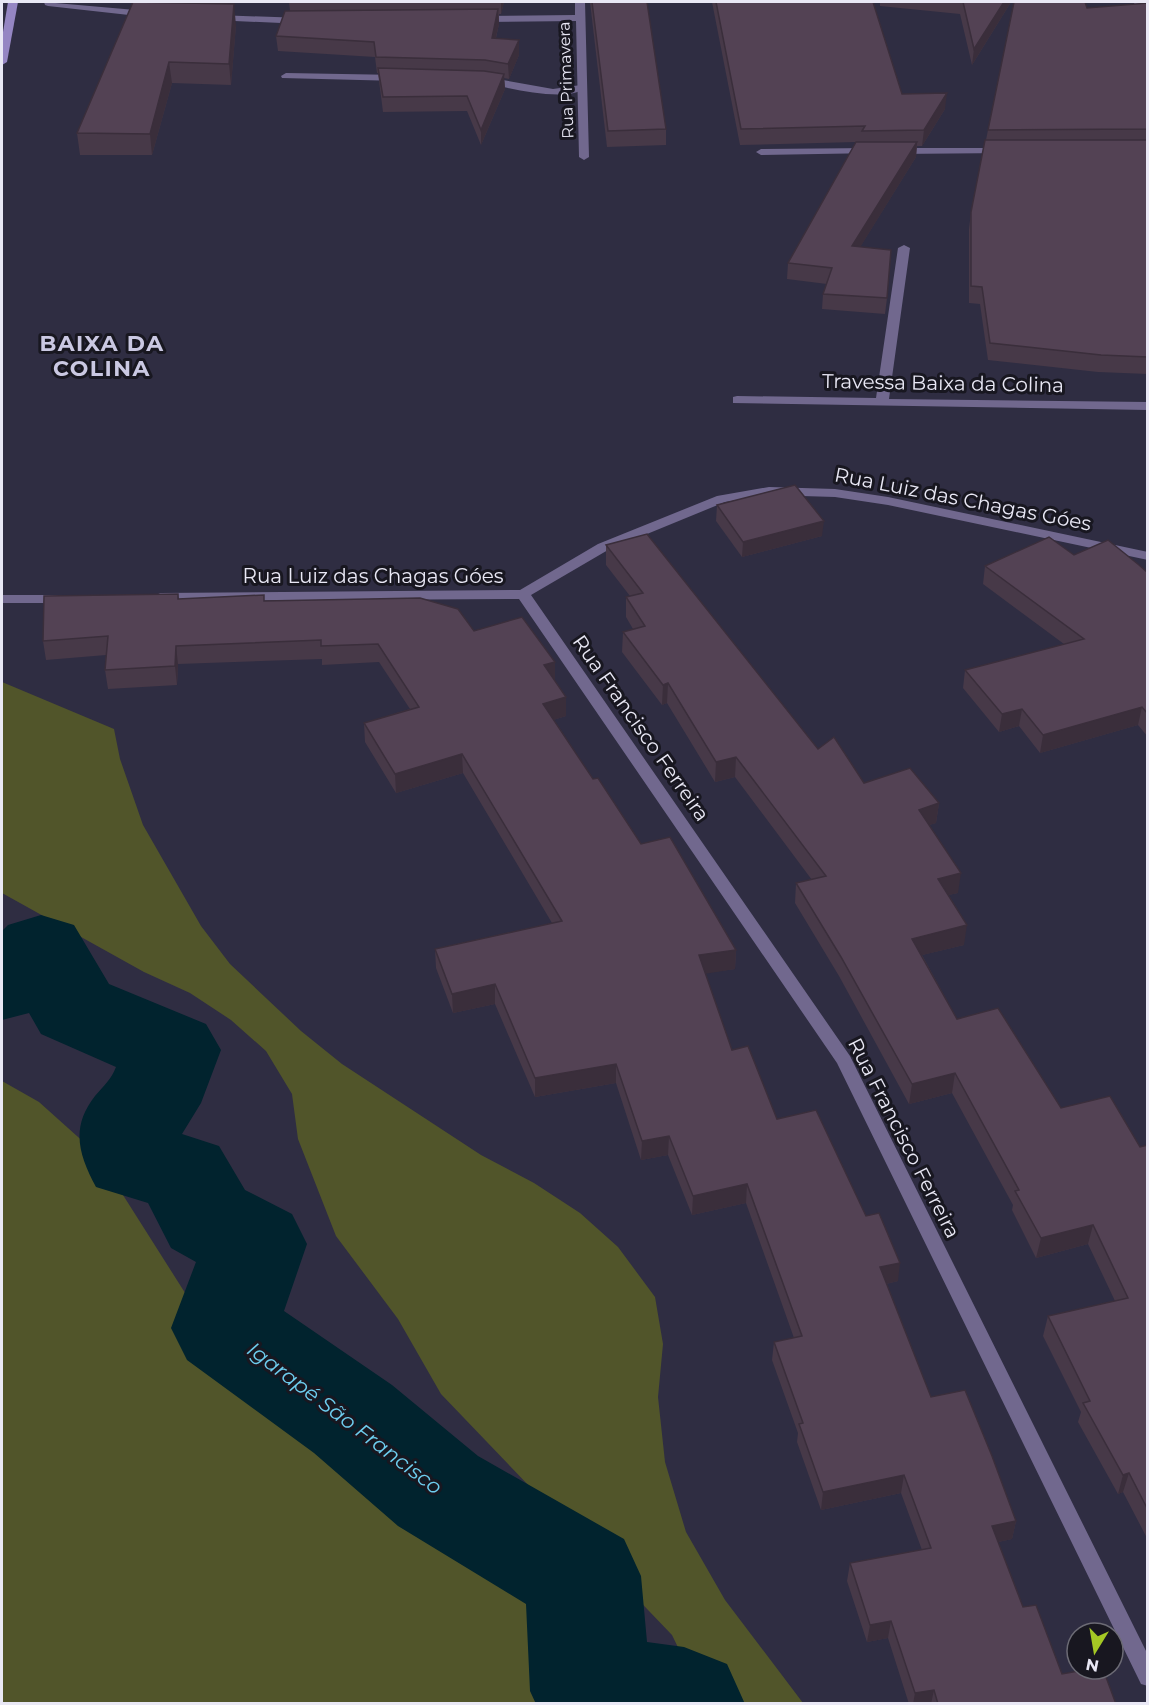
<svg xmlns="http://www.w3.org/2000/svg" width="1149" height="1705" viewBox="0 0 1149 1705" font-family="Montserrat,sans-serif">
<rect width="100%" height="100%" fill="#2f2d42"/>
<g fill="#51552a">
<polygon points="2,682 114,729 120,759 143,825 201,926 230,964 301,1031 342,1064 481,1155 534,1183 580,1213 618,1247 655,1297 663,1344 658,1397 665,1462 686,1532 725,1600 803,1703 705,1703 672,1635 441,1394 398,1319 336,1236 298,1139 292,1094 266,1051 231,1020 190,993 144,972 2,893"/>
<polygon points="2,1081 39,1102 97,1154 194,1307 225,1344 310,1425 540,1609 593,1646 601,1699 599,1703 2,1703"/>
</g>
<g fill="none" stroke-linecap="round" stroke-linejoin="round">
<path fill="#01232e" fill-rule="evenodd" d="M41 915 74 925 109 984 206 1024 221 1050 201 1103 182 1134 219 1146 245 1190 292 1214 307 1244 284 1311 392 1385 478 1456 624 1539 641 1576 647 1642 684 1647 727 1664 745 1704H536L530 1691 526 1604 398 1526 314 1453 187 1360 171 1328 196 1262 171 1248 148 1203 96 1187C79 1155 70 1128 95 1096 104 1085 111 1080 116 1067L41 1034 29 1013 2 1020V931L8 925Z"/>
<g fill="#71688e" fill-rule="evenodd">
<polygon points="286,73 399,75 404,78 399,81 282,78 281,76"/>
<path d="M486 77 553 89 581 85 586 88C566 103 507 88 482 82L481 80Z"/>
<polygon points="872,148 876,149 876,153 761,155 756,152 761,149"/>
<polygon points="1004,148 1008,149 1008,153 896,154 891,151 896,148"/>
<polygon points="904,245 910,248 889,399 1148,402 1148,410 733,403 733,397 737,396 876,398 898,248"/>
</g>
<g fill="#71688e" fill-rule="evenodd">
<polygon points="44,2 147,11 152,14 147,17 48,6 45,5"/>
<polygon points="575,2 585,2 589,157 584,160 579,157 576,21 480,22 475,19 480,16 575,15"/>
<polygon points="1133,2 1143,2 1148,8 1148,19"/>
<polygon points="216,15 303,18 308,21 303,24 213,20 211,18"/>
<polygon points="769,487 835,489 888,497 1148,552 1148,560 888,505 835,497 769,495 725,502 608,550 531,595 850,1056 1148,1655 1148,1686 1141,1684 837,1063 519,599 160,601 153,597 160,593 520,590 598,544 717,496"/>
<polygon points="2,595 64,595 71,599 64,603 2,603"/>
</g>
<polygon fill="#9586c3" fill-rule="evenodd" points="8,2 18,2 7,62 2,65 2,38"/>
</g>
<g fill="#473948">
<polygon points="133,2 236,25 231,85 172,83 152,155 80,155 77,133"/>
<polygon points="289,2 504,2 501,14 499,14 499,24 496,38 519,55 509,79 504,78 505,89 481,145 467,111 383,112 378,73 377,73 375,57 278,51 276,36 290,11"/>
<polygon points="590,2 647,2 666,129 666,145 607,147"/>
<polygon points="712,2 873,2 902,94 945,109 922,146 917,146 916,157 860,247 887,298 885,314 822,309 823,294 827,284 787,279 788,263 856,142 740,145"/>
<polygon points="880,2 1011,2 972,65 960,14 880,6"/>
<polygon points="1148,3 1148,374 1098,372 988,360 980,304 969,303 969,229 971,212 986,140 988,130 1087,8"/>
<polygon points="717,505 822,536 742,557 716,521"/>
<polygon points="606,545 818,749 864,783 939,803 936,823 929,825 958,893 948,895 964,945 922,955 957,1019 1061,1108 1140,1147 1148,1145 1148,1540 1123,1492 1118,1494 1078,1422 1081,1412 1043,1336 1048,1316 1115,1301 1088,1244 1036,1258 1012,1210 1013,1205 952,1093 909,1104 839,976 795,903 796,883 812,880 735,777 715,782 667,703 662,705 622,652 623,632 633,629 626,617 626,597 630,596 606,565"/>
<polygon points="1074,555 1148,573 1148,737 1138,725 1040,753 1019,726 999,732 963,688 965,670 1064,644 983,584 985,566"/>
<polygon points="178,594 179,599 265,601 474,631 555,681 566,716 553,720 593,779 641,844 736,950 735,969 705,973 732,1050 777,1119 866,1216 898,1281 886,1284 931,1397 1016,1521 1012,1539 998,1542 1023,1607 1062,1674 1116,1704 909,1704 888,1638 867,1642 847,1581 850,1563 922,1550 901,1493 821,1510 797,1442 798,1433 772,1360 774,1342 794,1338 746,1203 692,1215 668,1155 641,1160 616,1083 535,1097 495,1004 453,1013 436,968 435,949 552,923 463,773 396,793 365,742 364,723 410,709 379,662 322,665 322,659 178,664 177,685 108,689 105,670 106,655 46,660 43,641"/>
</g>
<g fill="#3a2e3b">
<polygon points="501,2 504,2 501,14"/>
<polygon points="1004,2 1011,2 972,65 974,49"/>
<polygon points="234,4 236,25 231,85 229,64"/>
<polygon points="498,9 499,24 492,53 492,38"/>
<polygon points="519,40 519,55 509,79 508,64"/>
<polygon points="169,62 172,83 152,155 150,134"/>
<polygon points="504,74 505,89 481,145 481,130"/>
<polygon points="947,93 945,109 922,146 924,130"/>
<polygon points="917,142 916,157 851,262 852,246"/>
<polygon points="824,521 822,536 742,557 743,542"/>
<polygon points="176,646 178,664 177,685 175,666"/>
<polygon points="555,662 555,681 544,665"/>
<polygon points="668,683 667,703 662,705 663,685"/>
<polygon points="566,697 566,716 543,723 543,704"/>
<polygon points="1142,707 1138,725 1040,753 1043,735"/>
<polygon points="1022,709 1019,726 999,732 1002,714"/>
<polygon points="462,754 463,773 396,793 395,774"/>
<polygon points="736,757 735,777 715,782 716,762"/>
<polygon points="939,803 936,823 916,829 919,810"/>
<polygon points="961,873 958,893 935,898 938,879"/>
<polygon points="967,925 964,945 910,958 912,939"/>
<polygon points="736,950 735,969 698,975 699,955"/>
<polygon points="495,984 495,1004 453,1013 452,994"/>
<polygon points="616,1064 616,1083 535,1097 535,1078"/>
<polygon points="955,1073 952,1093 909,1104 912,1084"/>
<polygon points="669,1136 668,1155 641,1160 642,1141"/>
<polygon points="747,1184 746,1203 692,1215 693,1196"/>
<polygon points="1093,1225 1088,1244 1036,1258 1041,1238"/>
<polygon points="900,1263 898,1281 877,1286 880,1267"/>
<polygon points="1129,1473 1123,1492 1118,1494 1123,1475"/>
<polygon points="904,1475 901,1493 821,1510 823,1492"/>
<polygon points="1016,1521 1012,1539 989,1544 992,1526"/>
<polygon points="891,1621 888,1638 867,1642 870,1625"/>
<polygon points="934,1690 931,1704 913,1704 915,1693"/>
</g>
<g fill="#534254" stroke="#3a2e3b" stroke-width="1.5">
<polygon points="133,2 234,4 229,64 169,62 150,134 77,133"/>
<polygon points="592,2 647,2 666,129 608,131"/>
<polygon points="716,2 873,2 902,94 947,93 924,130 862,131 865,126 741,129"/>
<polygon points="963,2 1004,2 974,49"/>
<polygon points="1014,2 1085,2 1087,8 1148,3 1148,129 988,130"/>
<polygon points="498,9 492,38 519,40 508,64 485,60 376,57 374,42 276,36 285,11"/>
<polygon points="378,68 484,71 504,74 481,130 467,96 383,97"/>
<polygon points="985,140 1148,140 1148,357 1101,355 990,343 982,287 971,286 971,212"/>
<polygon points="856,142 917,142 852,246 891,250 887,298 823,294 832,268 788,263"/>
<polygon points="795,485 824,521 743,542 717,505"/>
<polygon points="647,534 818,749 834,737 864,783 910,768 939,803 919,810 961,873 938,879 967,925 912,939 957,1019 998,1008 1061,1108 1110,1096 1140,1147 1148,1145 1148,1510 1129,1473 1123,1475 1083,1403 1090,1401 1048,1316 1128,1298 1093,1225 1041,1238 1015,1191 1019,1190 955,1073 912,1084 841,957 796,883 826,876 736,757 716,762 668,683 663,685 623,632 645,626 626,597 643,593 606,545"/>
<polygon points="1049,537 1074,555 1108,540 1139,565 1148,573 1148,714 1142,707 1043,735 1022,709 1002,714 965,670 1084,639 985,566"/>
<polygon points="178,594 178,599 264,595 264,601 420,598 458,609 474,631 522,617 555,662 544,665 566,697 543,704 593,779 598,778 641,844 670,837 736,950 699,955 732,1050 748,1046 777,1119 816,1110 866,1216 879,1213 900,1263 880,1267 931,1397 965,1390 992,1456 1016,1521 992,1526 1023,1607 1036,1605 1062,1674 1090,1669 1103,1669 1116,1704 938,1704 934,1690 915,1693 891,1621 870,1625 850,1563 931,1548 904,1475 823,1492 799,1424 803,1423 774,1342 802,1336 747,1184 693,1196 669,1136 642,1141 616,1064 535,1078 495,984 452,994 435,949 562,921 462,754 395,774 364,723 419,707 378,644 321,646 321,640 176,646 175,666 105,670 108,636 43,641 44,596"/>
</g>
<g text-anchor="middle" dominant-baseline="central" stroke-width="6" stroke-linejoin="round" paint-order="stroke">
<g font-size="16" fill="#e9e8f5" stroke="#181720">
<text transform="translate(566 80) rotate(-92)">Rua Primavera</text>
</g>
<g font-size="20" fill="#e9e8f5" stroke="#181720">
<text transform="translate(943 383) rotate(1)">Travessa Baixa da Colina</text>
<text transform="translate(963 499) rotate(11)">Rua Luiz das Chagas Góes</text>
<text x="373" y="576">Rua Luiz das Chagas Góes</text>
<text transform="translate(641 728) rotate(55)">Rua Francisco Ferreira</text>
<text transform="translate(904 1138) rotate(63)">Rua Francisco Ferreira</text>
</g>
<g font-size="21" font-style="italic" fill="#6dcdee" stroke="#181720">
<text transform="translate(345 1418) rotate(37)">Igarapé São Francisco</text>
</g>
<g font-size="22" font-weight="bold" letter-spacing="1.5" fill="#cac8e2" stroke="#181720">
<text x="102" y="343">BAIXA DA<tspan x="102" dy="25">COLINA</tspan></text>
</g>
</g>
<rect width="1149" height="1705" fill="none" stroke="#e9e8f5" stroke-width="6"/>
<g transform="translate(1095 1651) rotate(191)"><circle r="28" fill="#181720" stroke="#6c6b75" stroke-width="1.5"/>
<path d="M0-4.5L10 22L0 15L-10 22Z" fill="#a4c824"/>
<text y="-9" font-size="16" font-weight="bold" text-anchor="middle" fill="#e9e8f5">N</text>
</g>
</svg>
